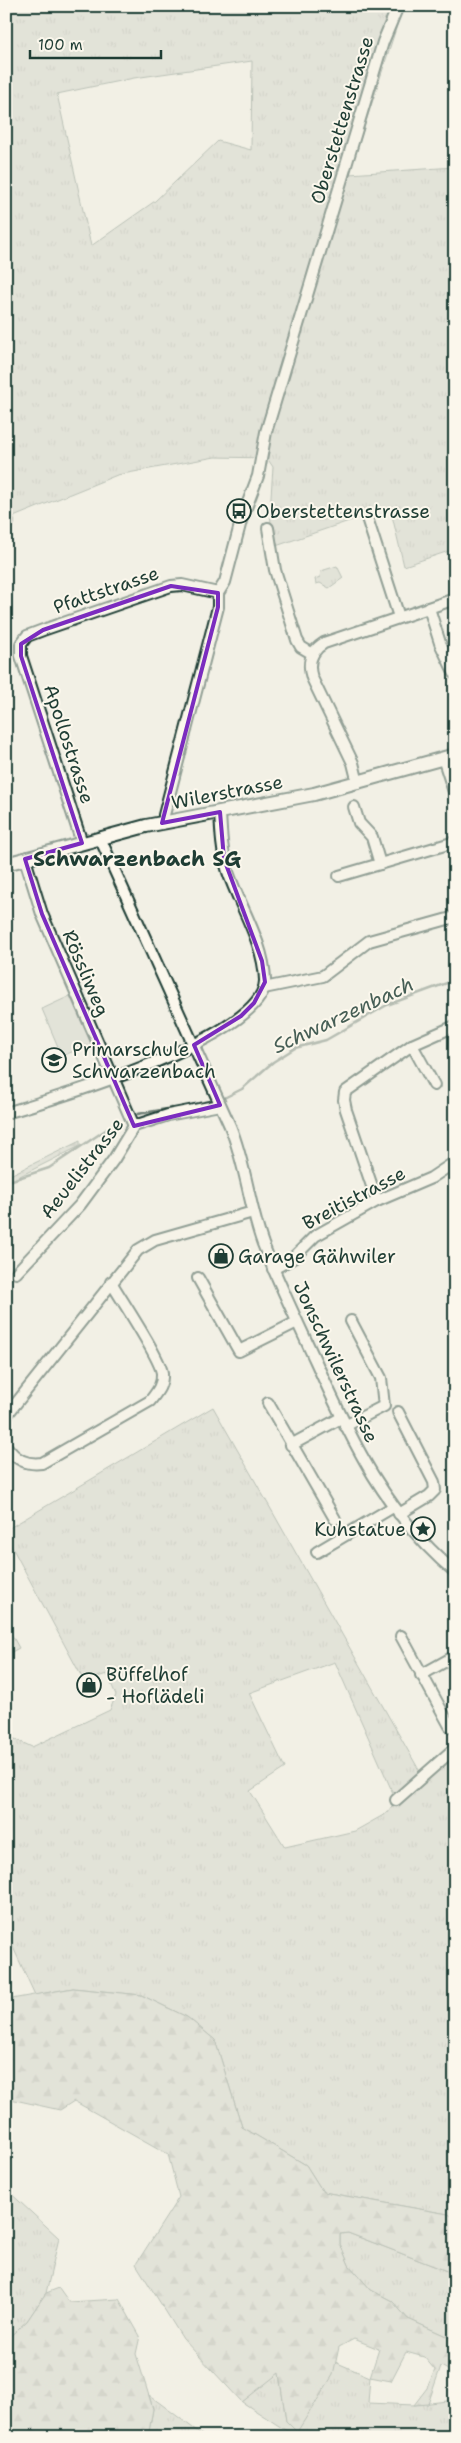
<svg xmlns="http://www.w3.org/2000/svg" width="461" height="2443" viewBox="0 0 461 2443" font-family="'Shantell Sans',sans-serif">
<defs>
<pattern id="grass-tufts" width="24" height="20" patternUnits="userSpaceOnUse" patternTransform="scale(1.25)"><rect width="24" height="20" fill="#cfd2c8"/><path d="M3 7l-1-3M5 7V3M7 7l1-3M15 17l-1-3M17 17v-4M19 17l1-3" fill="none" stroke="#b1b5ac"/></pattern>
<pattern id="forest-firs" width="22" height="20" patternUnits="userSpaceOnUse" patternTransform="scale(1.25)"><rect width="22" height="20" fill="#cfd2c8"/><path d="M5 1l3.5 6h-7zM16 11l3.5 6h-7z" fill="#b1b5ac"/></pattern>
</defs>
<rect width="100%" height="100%" fill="#f2f0e5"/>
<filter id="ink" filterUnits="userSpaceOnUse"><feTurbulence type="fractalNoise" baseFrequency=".02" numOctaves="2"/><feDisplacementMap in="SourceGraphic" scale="10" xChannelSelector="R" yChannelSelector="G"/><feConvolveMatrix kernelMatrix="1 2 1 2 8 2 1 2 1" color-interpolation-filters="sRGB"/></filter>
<g filter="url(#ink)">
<g fill="url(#grass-tufts)" stroke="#77887e" fill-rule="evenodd">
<path d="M6 6H455V9L403 7 349 174 455 167V549L404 566 390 507 273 547 270 511 273 467 267 458 215 457 117 475 6 520ZM252 61 251 150 218 141 155 201 91 246 57 94 134 78Z"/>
<polygon points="337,566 343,578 329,588 320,583 316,584 315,579 320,577 321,571"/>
<path d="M213 1407 423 1777 455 1748V2218L448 2214 323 2192 306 2165 242 2127 215 2040 187 2017 141 1995 73 1988 35 1995 6 1932V1735L32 1747 110 1710 116 1695 107 1674 84 1681 6 1536V1530ZM335 1662 396 1800 387 1813 355 1831 285 1847 250 1791 285 1768 249 1693Z"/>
<polygon points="7,1626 19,1648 6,1655 6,1627"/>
<polygon points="6,2189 59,2238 46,2293 27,2321 6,2340"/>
<polygon points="348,2233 447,2271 455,2278 455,2340 408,2319 392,2301 371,2290 349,2265 340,2244 340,2234"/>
<polygon points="335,2362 370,2377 368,2403 414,2405 455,2400 455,2437 296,2437 242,2402 279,2372 286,2421 297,2431 332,2375"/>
<polygon points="149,2395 205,2437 148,2437 153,2409"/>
</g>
<g fill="url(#forest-firs)" stroke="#77887e">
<polygon points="80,1141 80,1146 6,1183 6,1177"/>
<polygon points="73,1988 141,1995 187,2017 215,2040 242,2127 306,2165 323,2192 448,2214 455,2218 455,2278 447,2271 348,2233 340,2234 340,2244 349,2265 371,2290 392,2301 408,2319 455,2340 455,2374 441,2366 428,2404 414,2405 427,2388 435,2370 424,2357 406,2352 391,2381 370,2377 379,2349 354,2339 339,2347 333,2375 297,2432 286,2421 279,2373 242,2402 183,2339 136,2264 179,2197 168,2154 74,2101 60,2110 6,2098 6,2000"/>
<polygon points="59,2288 69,2302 119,2299 140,2336 136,2354 153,2409 148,2437 6,2437 6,2340 27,2321 46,2293"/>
</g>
<polygon fill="#cfd2c8" stroke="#77887e" points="70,996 91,1044 62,1056 42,1009"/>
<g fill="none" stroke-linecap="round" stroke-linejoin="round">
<g stroke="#6e7f75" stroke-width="2.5">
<polyline points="222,1099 242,1089 273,1062 295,1048 326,1040 387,1005 455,980"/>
<polyline points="138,1114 172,1108"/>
<polyline points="6,1182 49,1168 116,1123"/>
</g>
<g stroke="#1f3d34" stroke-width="14">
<g id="minor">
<polyline points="367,518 399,617"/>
<polyline points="6,523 8,522"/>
<polyline points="268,528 275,570 297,640 301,647 313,654"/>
<polyline points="429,608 440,643 455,674"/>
<polyline points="443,758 455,795"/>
<path d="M358 783 353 763 312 678C307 663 311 651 324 643L455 599"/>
<polyline points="354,807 359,823 372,837 380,864"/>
<polyline points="165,822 164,815 218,607 218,593 225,582 241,521 258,476 266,432 383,42 398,6"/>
<path d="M100 838 230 1126C246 1165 249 1206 263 1244 279 1284 298 1323 316 1362 352 1442 386 1514 455 1572"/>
<polyline points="82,843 21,656 21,644 27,636 43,630 171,586 182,585 218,593"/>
<polyline points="25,859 42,914 134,1126"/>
<polyline points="339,876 455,842"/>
<polyline points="264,988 323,976 369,941 455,917"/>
<polyline points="412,1045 434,1085"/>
<path d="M6 1113C53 1099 267 1037 265 980 264 943 240 907 228 872 222 853 221 833 220 812"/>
<polyline points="377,1201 346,1110 344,1100 345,1092 412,1045 455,1026"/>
<polyline points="273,1269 293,1258 315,1236 377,1201 431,1178 455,1162"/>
<polyline points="16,1273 80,1205 114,1159 134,1126 168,1115 220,1105"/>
<polyline points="198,1278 239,1351 297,1322"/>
<polyline points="268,1403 335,1519"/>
<polyline points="398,1412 434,1482 435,1490 429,1496 399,1514"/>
<polyline points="6,1416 138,1250 155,1240 253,1212"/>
<polyline points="345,1426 384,1406 381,1378 351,1321"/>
<polyline points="291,1445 341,1418"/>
<path d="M6 1446C16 1460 26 1465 42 1463L150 1401C157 1392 163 1385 162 1373 160 1358 121 1299 111 1282"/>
<polyline points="317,1552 393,1507"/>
<polyline points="401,1636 450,1726"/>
<polyline points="421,1675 455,1656"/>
<polyline points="396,1800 455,1748"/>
</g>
</g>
<g stroke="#1f3d34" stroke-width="16">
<polyline id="major" points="6,864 146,826 314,794 455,755"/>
</g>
<use href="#minor" stroke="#fbf7ec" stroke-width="10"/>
<use href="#major" stroke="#fbf7ec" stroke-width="12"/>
</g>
</g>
<path d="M0 0H461V2443H0ZM171 586 218 593V607L162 823 220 812 224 859 262 961 265 982 254 1003 241 1016 194 1045 220 1105 134 1126 42 914 25 859 82 843 21 656V644L43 630Z" fill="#f2f0e5" fill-opacity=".55" fill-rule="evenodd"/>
<path fill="none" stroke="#7b2cbf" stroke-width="4" stroke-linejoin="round" d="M171 586 218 593V607L162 823 220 812 224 859 262 961 265 982 254 1003 241 1016 194 1045 220 1105 134 1126 42 914 25 859 82 843 21 656V644L43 630Z"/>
<defs>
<g id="bus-ring" transform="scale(1.25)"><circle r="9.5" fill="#fbf7ec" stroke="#1f3d34" stroke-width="1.5"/><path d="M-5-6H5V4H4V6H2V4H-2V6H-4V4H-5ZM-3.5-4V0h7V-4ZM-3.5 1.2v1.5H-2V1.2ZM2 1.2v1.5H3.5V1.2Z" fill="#1f3d34"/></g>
<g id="school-ring" transform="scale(1.25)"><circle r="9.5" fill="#fbf7ec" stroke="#1f3d34" stroke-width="1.5"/><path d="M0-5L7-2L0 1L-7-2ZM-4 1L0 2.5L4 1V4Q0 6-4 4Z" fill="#1f3d34"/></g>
<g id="shop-ring" transform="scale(1.25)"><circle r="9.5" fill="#fbf7ec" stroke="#1f3d34" stroke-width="1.5"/><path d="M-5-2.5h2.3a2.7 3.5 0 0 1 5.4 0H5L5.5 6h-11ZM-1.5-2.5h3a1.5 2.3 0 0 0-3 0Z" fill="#1f3d34"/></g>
<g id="sight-ring" transform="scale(1.25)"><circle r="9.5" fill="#fbf7ec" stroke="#1f3d34" stroke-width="1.5"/><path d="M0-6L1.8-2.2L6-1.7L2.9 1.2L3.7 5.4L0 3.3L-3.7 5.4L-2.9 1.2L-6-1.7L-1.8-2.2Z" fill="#1f3d34"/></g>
</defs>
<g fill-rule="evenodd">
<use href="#bus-ring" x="239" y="511"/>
<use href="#school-ring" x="54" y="1060"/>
<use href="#shop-ring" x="221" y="1256"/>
<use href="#sight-ring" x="423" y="1529"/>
<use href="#shop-ring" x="89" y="1685"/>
</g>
<g text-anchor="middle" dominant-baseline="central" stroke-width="4" stroke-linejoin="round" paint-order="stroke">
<g font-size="19" fill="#1f3d34" stroke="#fbf7ec">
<text transform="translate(342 120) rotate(-73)">Oberstettenstrasse</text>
<text transform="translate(106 590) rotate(-19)">Pfattstrasse</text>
<text transform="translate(69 744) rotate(72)">Apollostrasse</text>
<text transform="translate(227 792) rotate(-11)">Wilerstrasse</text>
<text transform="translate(86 973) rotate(67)">Rössliweg</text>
<text transform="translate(82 1168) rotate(-52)">Aeuelistrasse</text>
<text transform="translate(354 1198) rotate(-28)">Breitistrasse</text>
<text transform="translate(336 1362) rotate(65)">Jonschwilerstrasse</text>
</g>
<g font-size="19" fill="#1f3d34" stroke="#fbf7ec" text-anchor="start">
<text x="256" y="511">Oberstettenstrasse</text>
<text x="72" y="1049">Primarschule<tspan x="72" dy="22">Schwarzenbach</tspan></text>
<text x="238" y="1256">Garage Gähwiler</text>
<text x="406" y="1529" text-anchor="end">Kuhstatue</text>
<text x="106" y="1674">Büffelhof<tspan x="106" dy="22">- Hoflädeli</tspan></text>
</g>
<g font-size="20" font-style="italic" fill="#465e55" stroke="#fbf7ec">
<text transform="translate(343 1015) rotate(-25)">Schwarzenbach</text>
</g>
<g font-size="21" font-weight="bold" fill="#1f3d34" stroke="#fbf7ec">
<text x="137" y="859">Schwarzenbach SG</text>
</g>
</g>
<rect width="461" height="2443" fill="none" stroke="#fbf7ec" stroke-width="25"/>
<rect x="12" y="12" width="436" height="2418" fill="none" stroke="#1f3d34" stroke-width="2" filter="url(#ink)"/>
<path d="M30 50v8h131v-8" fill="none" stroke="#1f3d34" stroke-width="2.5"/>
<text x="38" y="50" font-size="15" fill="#1f3d34" stroke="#fbf7ec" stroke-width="4" paint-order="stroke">100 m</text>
</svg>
